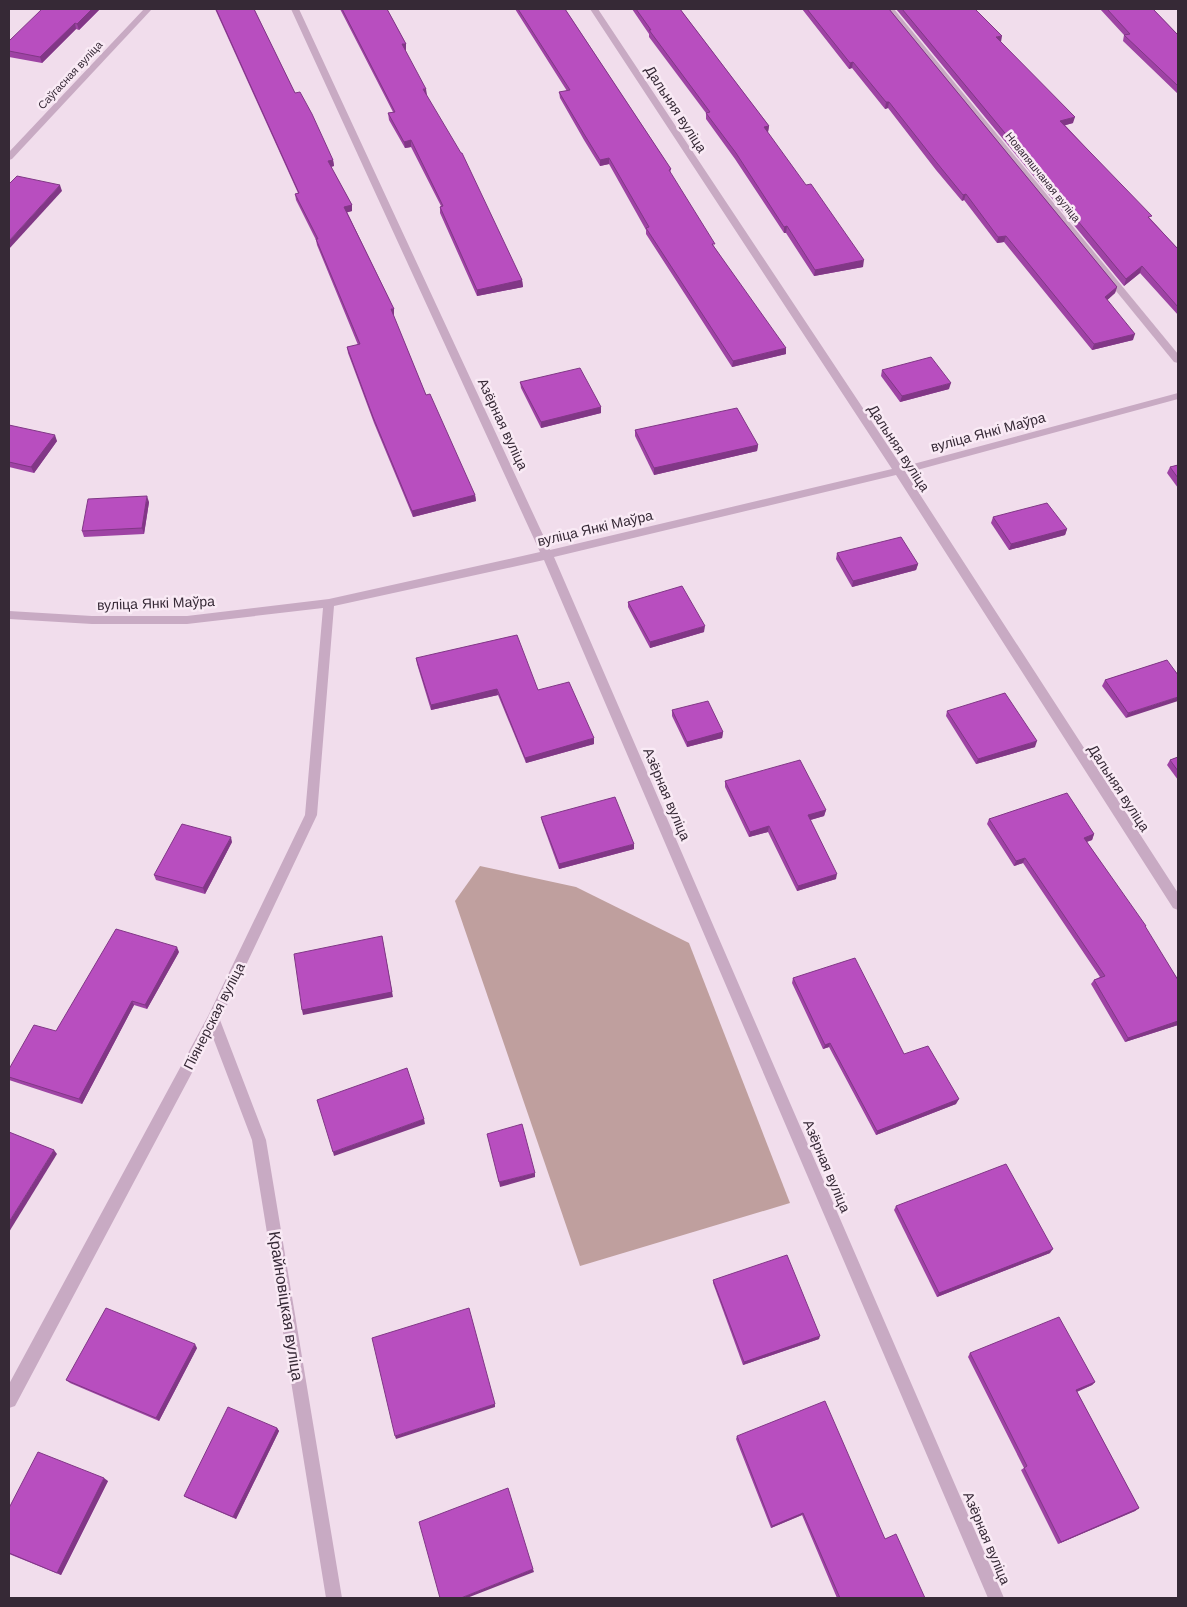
<svg xmlns="http://www.w3.org/2000/svg" width="1187" height="1607" viewBox="0 0 1187 1607" font-family="Helvetica,sans-serif">
<rect width="100%" height="100%" fill="#f1ddec"/>
<polygon fill="#bf9f9e" points="480,866 576,887 689,943 790,1203 580,1266 455,901"/>
<g fill="none" stroke-linecap="round" stroke-linejoin="round">
<g fill="#c8aac3" fill-rule="evenodd">
<polygon points="144,9 152,9 12,159 9,160 9,152"/>
<polygon points="291,9 299,9 550,550 892,469 590,9 598,9 902,467 1178,393 1178,399 906,473 1178,893 1178,910 1173,908 896,475 554,557 1004,1598 988,1598 544,560 334,606 317,815 220,1020 266,1140 342,1598 326,1598 252,1140 212,1035 15,1406 9,1408 9,1384 208,1016 305,815 323,608 187,624 92,624 9,619 9,611 92,616 187,616 329,599 540,552"/>
<polygon points="886,9 894,9 1178,354 1178,363 1174,362"/>
</g>
</g>
<g fill="#9e43a4">
<polygon points="100,9 79,30 76,29 42,63 9,57 9,41"/>
<polygon points="215,9 254,9 295,93 333,160 334,166 331,167 352,205 352,211 347,212 394,309 394,315 393,315 426,395 475,495 476,501 413,517 374,423 348,353 347,347 358,345 317,245 316,240 296,200 295,194 298,193"/>
<polygon points="340,9 387,9 406,44 406,50 405,50 426,95 522,280 523,287 477,296 440,213 440,207 441,206 411,147 405,148 389,120 388,113 393,112"/>
<polygon points="515,9 565,9 671,169 670,173 715,248 786,354 732,367 646,234 646,230 609,164 600,166 584,140 560,98 559,92 567,91"/>
<polygon points="632,9 680,9 769,126 768,132 767,132 863,267 814,276 786,233 784,233 735,159 706,119 706,113 649,37 649,34"/>
<polygon points="802,9 889,9 1117,287 1115,293 1107,300 1133,340 1092,350 1004,242 997,243 964,200 962,201 936,170 888,108 885,109 852,68 849,69"/>
<polygon points="896,9 975,9 1001,42 1073,123 1065,125 1178,249 1178,315 1140,273 1124,286"/>
<polygon points="1100,9 1153,9 1178,35 1178,94 1123,41 1124,35"/>
<polygon points="882,370 949,389 900,402 881,376"/>
<polygon points="520,382 601,407 601,413 541,428 521,388"/>
<polygon points="9,425 57,441 34,473 9,467"/>
<polygon points="635,430 758,445 757,451 654,475 635,436"/>
<polygon points="1178,465 1178,488 1167,473 1170,467"/>
<polygon points="149,502 144,534 84,537 82,531"/>
<polygon points="993,517 1067,529 1065,535 1009,550 991,523"/>
<polygon points="837,553 918,564 916,570 852,587 836,559"/>
<polygon points="628,602 704,632 650,648 628,607"/>
<polygon points="416,658 538,690 594,744 526,763 498,695 431,710 417,664"/>
<polygon points="1167,660 1126,718 1102,686 1105,680"/>
<polygon points="672,710 723,732 722,738 687,747 672,716"/>
<polygon points="947,711 1035,747 976,764 946,716"/>
<polygon points="1178,757 1178,780 1167,765 1170,760"/>
<polygon points="725,781 826,810 824,816 810,820 836,879 797,891 768,832 749,837 725,787"/>
<polygon points="541,817 634,849 559,869 542,822"/>
<polygon points="989,819 1094,834 1092,840 1087,842 1145,928 1178,980 1178,1025 1125,1042 1091,984 1094,980 1100,977 1023,863 1014,866 987,824"/>
<polygon points="232,842 205,894 156,880 154,875"/>
<polygon points="179,952 147,1009 134,1005 82,1104 9,1080 9,1069 56,1031"/>
<polygon points="793,978 904,1054 956,1104 876,1135 829,1047 823,1049 792,983"/>
<polygon points="896,1206 1050,1253 937,1297 894,1210"/>
<polygon points="713,1280 819,1339 743,1365 713,1283"/>
<polygon points="197,1348 159,1421 70,1383 66,1380"/>
<polygon points="970,1353 1095,1382 1092,1385 1077,1392 1139,1508 1135,1511 1058,1544 1021,1470 1024,1468 968,1357"/>
<polygon points="277,1428 279,1431 236,1519 187,1498 184,1496"/>
<polygon points="737,1436 885,1539 925,1598 837,1598 802,1515 771,1528 736,1439"/>
<polygon points="108,1481 61,1575 9,1554 9,1508"/>
</g>
<g fill="#813786">
<polygon points="92,9 100,9 79,30 77,24"/>
<polygon points="75,23 76,29 42,63 40,57"/>
<polygon points="1002,36 1001,42 996,37"/>
<polygon points="402,44 406,44 406,50 403,50"/>
<polygon points="853,62 852,68 849,69 850,63"/>
<polygon points="423,89 426,89 427,95 424,95"/>
<polygon points="886,102 889,102 888,108 885,109"/>
<polygon points="1075,117 1073,123 1059,127 1060,121"/>
<polygon points="769,126 768,132 763,133 764,127"/>
<polygon points="411,140 411,147 405,148 404,142"/>
<polygon points="609,158 609,164 600,166 600,160"/>
<polygon points="333,160 334,166 329,167 328,161"/>
<polygon points="60,185 62,191 9,249 9,241"/>
<polygon points="966,194 964,200 962,201 963,195"/>
<polygon points="352,205 352,211 345,213 344,207"/>
<polygon points="787,226 786,233 784,233 784,227"/>
<polygon points="1006,236 1004,242 997,243 998,237"/>
<polygon points="864,260 863,267 814,276 815,270"/>
<polygon points="1142,266 1140,273 1124,286 1126,279"/>
<polygon points="522,280 523,287 477,296 477,290"/>
<polygon points="1117,287 1115,293 1103,304 1105,297"/>
<polygon points="391,309 394,309 394,315 392,315"/>
<polygon points="1135,334 1133,340 1092,350 1094,344"/>
<polygon points="786,348 786,354 732,367 733,361"/>
<polygon points="951,383 949,389 900,402 902,396"/>
<polygon points="601,407 601,413 541,428 541,422"/>
<polygon points="55,435 57,441 34,473 31,467"/>
<polygon points="758,445 757,451 654,475 654,468"/>
<polygon points="475,495 476,501 413,517 412,511"/>
<polygon points="147,496 149,502 144,534 142,528"/>
<polygon points="1067,529 1065,535 1009,550 1011,544"/>
<polygon points="918,564 916,570 852,587 853,581"/>
<polygon points="705,626 704,632 650,648 650,642"/>
<polygon points="497,689 498,695 431,710 431,705"/>
<polygon points="1178,697 1178,701 1126,718 1128,713"/>
<polygon points="723,732 722,738 687,747 687,742"/>
<polygon points="594,738 594,744 526,763 525,758"/>
<polygon points="1037,741 1035,747 976,764 978,759"/>
<polygon points="826,810 824,816 807,821 808,815"/>
<polygon points="769,826 768,832 749,837 750,832"/>
<polygon points="1094,834 1092,840 1082,843 1084,838"/>
<polygon points="231,837 232,842 205,894 203,888"/>
<polygon points="634,844 634,849 559,869 559,864"/>
<polygon points="1025,858 1023,863 1014,866 1016,861"/>
<polygon points="837,874 836,879 797,891 798,886"/>
<polygon points="382,936 393,997 303,1015 302,1010"/>
<polygon points="177,947 179,952 147,1009 145,1005"/>
<polygon points="132,1001 134,1005 82,1104 79,1099"/>
<polygon points="1178,1021 1178,1025 1125,1042 1128,1038"/>
<polygon points="830,1043 829,1047 823,1049 825,1045"/>
<polygon points="959,1099 956,1104 876,1135 877,1131"/>
<polygon points="424,1119 425,1124 334,1156 333,1152"/>
<polygon points="54,1150 57,1154 9,1232 9,1222"/>
<polygon points="535,1173 535,1177 500,1187 499,1182"/>
<polygon points="1053,1249 1050,1253 937,1297 939,1293"/>
<polygon points="820,1336 819,1339 743,1365 744,1362"/>
<polygon points="195,1344 197,1348 159,1421 156,1418"/>
<polygon points="1095,1382 1092,1385 1073,1393 1076,1390"/>
<polygon points="495,1404 495,1407 396,1439 395,1436"/>
<polygon points="277,1428 279,1431 236,1519 233,1517"/>
<polygon points="104,1478 108,1481 61,1575 57,1573"/>
<polygon points="1139,1508 1135,1511 1058,1544 1061,1542"/>
<polygon points="803,1513 802,1515 771,1528 772,1526"/>
<polygon points="533,1569 534,1572 467,1598 461,1598"/>
</g>
<g fill="#b84ebf" stroke="#813786">
<polygon points="42,9 92,9 77,24 75,23 40,57 9,51 9,41"/>
<polygon points="216,9 254,9 295,93 300,92 312,114 333,160 328,161 352,205 344,207 394,309 391,309 426,395 430,394 475,495 412,511 373,417 347,347 360,344 316,239 318,239 295,194 299,193"/>
<polygon points="342,9 387,9 406,44 402,44 426,89 423,89 461,153 462,153 522,280 477,290 440,207 443,206 411,140 404,142 388,113 395,112"/>
<polygon points="518,9 565,9 671,169 669,170 715,244 712,244 786,348 733,361 646,228 649,227 609,158 600,160 584,134 559,92 570,90"/>
<polygon points="636,9 680,9 769,126 764,127 806,185 811,184 864,260 815,270 787,226 784,227 736,153 706,113 710,112 649,30 651,30"/>
<polygon points="807,9 889,9 1117,287 1105,297 1135,334 1094,344 1006,236 998,237 966,194 963,195 937,163 889,102 886,102 853,62 850,63"/>
<polygon points="902,9 975,9 1002,36 996,37 1075,117 1060,121 1152,216 1148,217 1178,249 1178,307 1142,266 1126,279"/>
<polygon points="1107,9 1153,9 1178,35 1178,86 1124,35 1130,34"/>
<polygon points="17,176 60,185 9,241 9,184"/>
<polygon points="931,357 951,383 902,396 882,370"/>
<polygon points="580,368 601,407 541,422 520,382"/>
<polygon points="737,408 758,445 654,468 635,430"/>
<polygon points="9,425 55,435 31,467 9,462"/>
<polygon points="1178,465 1178,478 1170,467"/>
<polygon points="147,496 142,528 82,531 88,499"/>
<polygon points="1047,503 1067,529 1011,544 993,517"/>
<polygon points="901,537 918,564 853,581 837,553"/>
<polygon points="682,586 705,626 650,642 628,602"/>
<polygon points="517,635 538,690 569,682 594,738 525,758 497,689 431,705 416,658"/>
<polygon points="1167,660 1178,675 1178,697 1128,713 1105,680"/>
<polygon points="1005,693 1037,741 978,759 947,711"/>
<polygon points="708,701 723,732 687,742 672,710"/>
<polygon points="1178,757 1178,771 1170,760"/>
<polygon points="800,760 826,810 808,815 837,874 798,886 769,826 750,832 725,781"/>
<polygon points="1067,793 1094,834 1084,838 1146,926 1145,926 1178,980 1178,1021 1128,1038 1094,980 1105,976 1025,858 1016,861 989,819"/>
<polygon points="615,797 634,844 559,864 541,817"/>
<polygon points="182,824 231,837 203,888 154,875"/>
<polygon points="116,929 177,947 145,1005 132,1001 79,1099 9,1077 9,1069 34,1025 56,1031"/>
<polygon points="382,936 392,992 302,1010 294,954"/>
<polygon points="855,958 904,1054 928,1046 959,1099 877,1131 830,1043 825,1045 793,978"/>
<polygon points="407,1068 424,1119 333,1152 317,1100"/>
<polygon points="522,1124 535,1173 499,1182 487,1134"/>
<polygon points="9,1132 54,1150 9,1222"/>
<polygon points="1006,1164 1053,1249 939,1293 896,1206"/>
<polygon points="787,1255 820,1336 744,1362 713,1280"/>
<polygon points="106,1308 195,1344 156,1418 66,1380"/>
<polygon points="469,1308 495,1404 395,1436 372,1338"/>
<polygon points="1059,1317 1095,1382 1076,1390 1139,1508 1061,1542 1024,1468 1027,1466 970,1353"/>
<polygon points="825,1401 885,1539 896,1534 925,1598 840,1598 803,1513 772,1526 737,1436"/>
<polygon points="228,1407 277,1428 233,1517 184,1496"/>
<polygon points="38,1452 104,1478 57,1573 9,1553 9,1508"/>
<polygon points="508,1488 533,1569 461,1598 440,1598 419,1522"/>
</g>
<g text-anchor="middle" dominant-baseline="central" stroke-width="5" stroke-linejoin="round" paint-order="stroke">
<g font-size="11" fill="#362936" stroke="#f9eaf5">
<text transform="translate(70 75) rotate(-47)">Саўгасная вуліца</text>
<text transform="translate(1043 177) rotate(51)">Новапяшчаная вуліца</text>
</g>
<g font-size="14" fill="#362936" stroke="#f9eaf5">
<text transform="translate(676 109) rotate(57)">Дальняя вуліца</text>
<text transform="translate(503 424) rotate(65)">Азёрная вуліца</text>
<text transform="translate(988 432) rotate(-15)">вуліца Янкі Маўра</text>
<text transform="translate(899 448) rotate(57)">Дальняя вуліца</text>
<text transform="translate(595 528) rotate(-13)">вуліца Янкі Маўра</text>
<text transform="translate(156 603) rotate(-2)">вуліца Янкі Маўра</text>
<text transform="translate(1119 788) rotate(57)">Дальняя вуліца</text>
<text transform="translate(667 794) rotate(67)">Азёрная вуліца</text>
<text transform="translate(214 1016) rotate(-63)">Піянерская вуліца</text>
<text transform="translate(827 1166) rotate(67)">Азёрная вуліца</text>
<text transform="translate(987 1538) rotate(67)">Азёрная вуліца</text>
</g>
<g font-size="16" fill="#362936" stroke="#f9eaf5">
<text transform="translate(286 1306) rotate(81)">Крайновіцкая вуліца</text>
</g>
</g>
<rect width="1187" height="1607" fill="none" stroke="#362936" stroke-width="20"/>
</svg>
